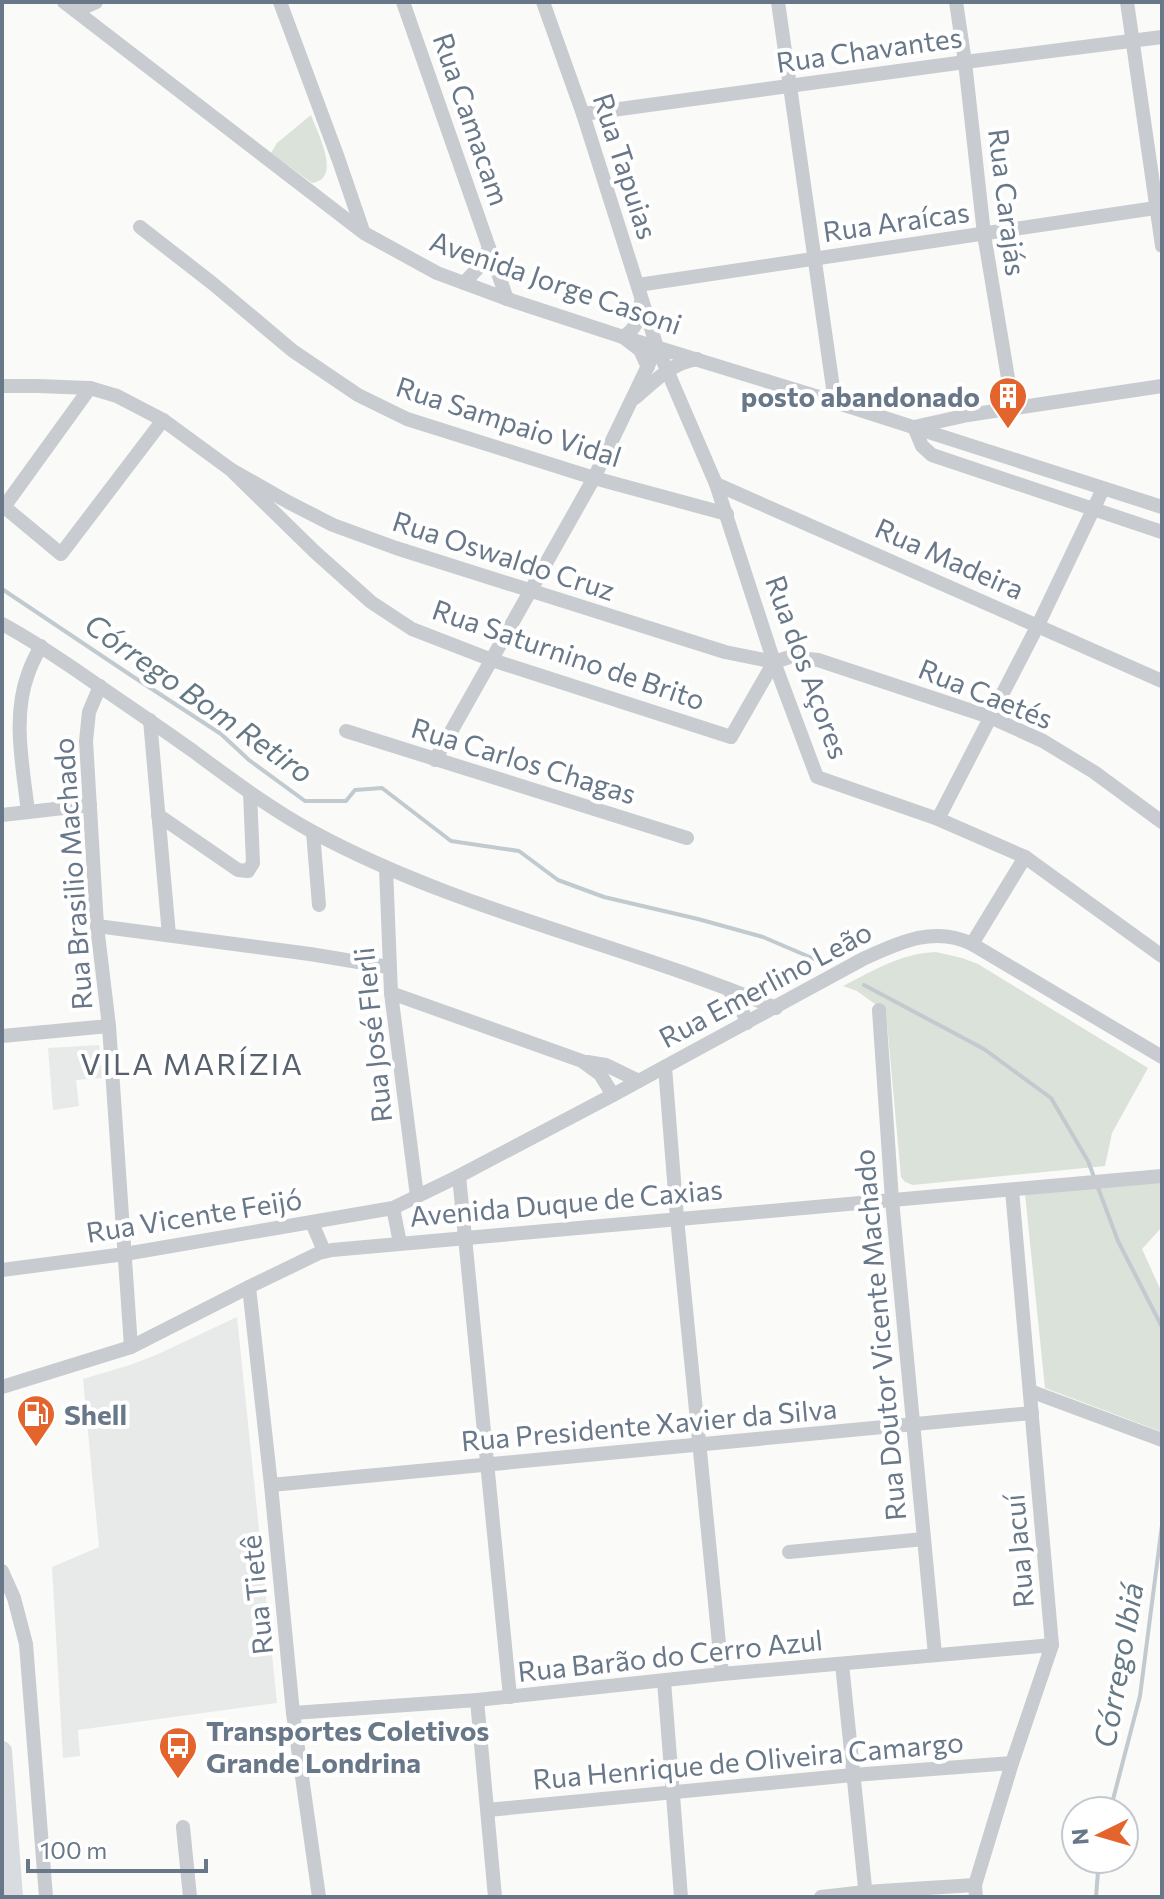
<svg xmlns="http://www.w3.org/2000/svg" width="1164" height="1899" viewBox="0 0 1164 1899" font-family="Commissioner,sans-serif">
<rect width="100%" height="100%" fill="#fafaf8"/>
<g fill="#e8e9e9">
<polygon points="99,1045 103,1078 76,1080 79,1106 53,1110 48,1048"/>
<polygon points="237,1317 277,1703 78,1730 80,1756 63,1758 52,1567 99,1547 83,1379 130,1365 156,1355"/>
</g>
<g fill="#dbe2d9">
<path d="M311 115C317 132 343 179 312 183L271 153 277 143Z"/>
<path d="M936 952 962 958 978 964 1148 1068 1112 1133 1105 1166 913 1185 905 1182 901 1177 886 1012 857 991 843 986C873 971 901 953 936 952Z"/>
<polygon points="1162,1182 1162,1227 1142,1249 1162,1293 1162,1432 1045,1388 1025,1194"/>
</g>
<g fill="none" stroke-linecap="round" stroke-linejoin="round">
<g stroke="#c1cacf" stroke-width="4">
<polyline points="2,589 129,674 221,734 249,760 305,801 346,801 355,790 382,788 451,841 519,851 558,880 604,897 698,919 763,937 819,961"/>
<polyline points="864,985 984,1049 1051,1098 1088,1161 1118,1241 1162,1327"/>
<polyline points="1110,1811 1140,1696 1162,1525"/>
<polyline points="1096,1897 1099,1859"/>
</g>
<g stroke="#c8cbcf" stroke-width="14">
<polyline points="64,2 364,233 437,273 507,299 623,337 835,402 1162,507"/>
<polyline points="280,2 338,158 363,231"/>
<polyline points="403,2 507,299"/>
<polyline points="543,2 583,114 657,347 716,484 774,662 817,777 938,819 1025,857 1162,956"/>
<polyline points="778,2 835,402"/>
<polyline points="956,2 965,62 984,234 1013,408"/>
<polyline points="1127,2 1162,246"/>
<polyline points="76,11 96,2"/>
<polyline points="583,114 965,62 1162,37"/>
<polyline points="140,227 212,283 293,351 358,395 407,419 594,478 727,514"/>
<polyline points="464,283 479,267 489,248"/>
<polyline points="638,285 1162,207"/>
<path d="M641 302C640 318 637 328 623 337L640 350 648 367"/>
<polyline points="2,386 37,386 90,388 117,396 163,420 230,469 315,552 371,602 412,629 492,660 731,737 774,662"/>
<polyline points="1162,386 968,415 914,427 922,446 932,455 1162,532"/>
<path d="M635 398C654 382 671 363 697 359"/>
<polyline points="230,469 288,502 333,525 396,548 725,652 774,662 790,657 818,660 990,717 1043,741 1094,772 1162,822"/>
<polyline points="716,484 1162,681"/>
<polyline points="2,505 61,554 163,420"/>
<polyline points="4,507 90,388"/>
<path d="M2 624C36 642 67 664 99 686 130 707 162 729 193 751 232 780 271 809 313 832 459 911 624 944 776 1008"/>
<polyline points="100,686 89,712 86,741 97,926 109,1026 131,1347"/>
<polyline points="150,720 169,935"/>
<polyline points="346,731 687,838"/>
<polyline points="435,760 594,478 657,347"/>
<path d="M28 812C23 768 12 717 28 674 31 665 36 655 41 646"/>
<polyline points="2,815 90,805"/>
<polyline points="158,815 238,870 248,871 253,863 250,793"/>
<polyline points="938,819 1038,625 1103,489"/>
<polyline points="313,832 319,905"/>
<polyline points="386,868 391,993 417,1196"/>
<polyline points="97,926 310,954 388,967"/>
<polyline points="972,944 1025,857"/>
<polyline points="729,990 740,1005 747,1023"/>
<polyline points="391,993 582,1061 600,1074 613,1095"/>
<polyline points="879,1010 892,1200 935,1655"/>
<polyline points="2,1036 109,1026"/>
<polyline points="587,1062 606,1065 639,1081"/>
<polyline points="665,1067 677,1218 722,1674"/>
<polyline points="459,1176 510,1697"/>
<polyline points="393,1208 400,1243"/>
<polyline points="312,1223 324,1251"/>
<path d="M2 1270 125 1254 393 1208 459 1176 613 1095 863 959C898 943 934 925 972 944L1162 1057"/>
<polyline points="249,1287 271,1485 293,1713 319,1897"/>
<polyline points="2,1387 131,1347 249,1287 319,1253 332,1250 1162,1176"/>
<polyline points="1030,1391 1162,1440"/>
<polyline points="271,1485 1032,1413"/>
<polyline points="789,1552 924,1539"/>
<polyline points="2,1571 14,1598 26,1644 46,1897"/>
<polyline points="842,1664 866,1897"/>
<polyline points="664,1681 681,1897"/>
<polyline points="477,1700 495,1897"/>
<polyline points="293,1713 477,1700 722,1674 1052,1645"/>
<polyline points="488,1810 853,1775 1012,1763"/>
<polyline points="183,1827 190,1897"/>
<polyline points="821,1897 865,1892 975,1885"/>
<polyline points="976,1897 975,1885 1012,1763 1052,1645 1012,1190"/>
</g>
<polyline stroke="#d8dce0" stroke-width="20" points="2,1751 13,1897"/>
</g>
<defs>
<g id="building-pin" transform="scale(2)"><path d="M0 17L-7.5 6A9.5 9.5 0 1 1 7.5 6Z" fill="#e4642d" stroke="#fff"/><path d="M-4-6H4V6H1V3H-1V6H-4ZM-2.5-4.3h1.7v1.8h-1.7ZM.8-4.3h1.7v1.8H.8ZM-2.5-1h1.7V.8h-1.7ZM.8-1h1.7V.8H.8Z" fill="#fff"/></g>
<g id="fuel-pin" transform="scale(2)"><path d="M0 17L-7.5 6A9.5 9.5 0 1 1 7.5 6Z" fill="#e4642d" stroke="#fff"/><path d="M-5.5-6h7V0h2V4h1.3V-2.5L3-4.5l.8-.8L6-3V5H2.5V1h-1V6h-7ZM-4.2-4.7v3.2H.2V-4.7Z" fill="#fff"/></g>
<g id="bus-pin" transform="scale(2)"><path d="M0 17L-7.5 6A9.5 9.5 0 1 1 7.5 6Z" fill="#e4642d" stroke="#fff"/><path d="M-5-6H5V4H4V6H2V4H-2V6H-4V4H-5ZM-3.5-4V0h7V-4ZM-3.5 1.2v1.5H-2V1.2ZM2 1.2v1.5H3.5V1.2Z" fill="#fff"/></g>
</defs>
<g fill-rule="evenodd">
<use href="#building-pin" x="1008" y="396"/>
<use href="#fuel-pin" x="36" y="1414"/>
<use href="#bus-pin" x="178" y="1746"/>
</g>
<g text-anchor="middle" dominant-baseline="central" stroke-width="8" stroke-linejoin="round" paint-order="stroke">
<g font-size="28" fill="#697889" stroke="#fff">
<text transform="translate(869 49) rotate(-8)">Rua Chavantes</text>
<text transform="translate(472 119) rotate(71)">Rua Camacam</text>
<text transform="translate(626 166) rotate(72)">Rua Tapuias</text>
<text transform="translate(1008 202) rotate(83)">Rua Carajás</text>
<text transform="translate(896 221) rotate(-8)">Rua Araícas</text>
<text transform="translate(556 282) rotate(19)">Avenida Jorge Casoni</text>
<text transform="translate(509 421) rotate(18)">Rua Sampaio Vidal</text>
<text transform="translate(504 555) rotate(18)">Rua Oswaldo Cruz</text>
<text transform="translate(950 558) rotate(24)">Rua Madeira</text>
<text transform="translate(569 654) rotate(19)">Rua Saturnino de Brito</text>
<text transform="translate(808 667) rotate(70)">Rua dos Açores</text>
<text transform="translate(986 693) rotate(22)">Rua Caetés</text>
<text transform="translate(524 760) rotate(17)">Rua Carlos Chagas</text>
<text transform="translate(72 874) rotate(-94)">Rua Brasilio Machado</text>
<text transform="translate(765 984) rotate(-28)">Rua Emerlino Leão</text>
<text transform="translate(372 1035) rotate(-96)">Rua José FIerli</text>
<text transform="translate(566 1202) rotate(-5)">Avenida Duque de Caxias</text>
<text transform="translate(194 1215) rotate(-9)">Rua Vicente Feijó</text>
<text transform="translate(879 1335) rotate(-95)">Rua Doutor Vicente Machado</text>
<text transform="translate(649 1424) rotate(-5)">Rua Presidente Xavier da Silva</text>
<text transform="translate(1018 1551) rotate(-95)">Rua Jacuí</text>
<text transform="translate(256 1595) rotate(-96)">Rua Tietê</text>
<text transform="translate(670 1655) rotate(-6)">Rua Barão do Cerro Azul</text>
<text transform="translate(748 1760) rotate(-5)">Rua Henrique de Oliveira Camargo</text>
</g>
<g font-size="28" font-weight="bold" fill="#697889" stroke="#fff" text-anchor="start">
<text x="980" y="396" text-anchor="end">posto abandonado</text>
<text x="64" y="1414">Shell</text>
<text x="206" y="1730">Transportes Coletivos<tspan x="206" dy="32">Grande Londrina</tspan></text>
</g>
<g font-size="30" font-style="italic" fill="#647983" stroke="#fff">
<text transform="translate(200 697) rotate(35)">Córrego Bom Retiro</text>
<text transform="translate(1117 1665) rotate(-80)">Córrego Ibiá</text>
</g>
<g font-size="30" letter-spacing="2" fill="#57626e" stroke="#fff">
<text x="192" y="1062">VILA MARÍZIA</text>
</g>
</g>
<rect width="1164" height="1899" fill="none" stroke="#697889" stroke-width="8"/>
<g transform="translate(1100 1835) rotate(265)"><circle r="38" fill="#ffffff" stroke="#c3c9d0" stroke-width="2"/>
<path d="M0-6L14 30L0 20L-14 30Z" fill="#e4642d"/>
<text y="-12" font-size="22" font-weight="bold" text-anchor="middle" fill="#697889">N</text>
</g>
<path d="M28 1859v12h178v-12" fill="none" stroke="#697889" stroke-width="4"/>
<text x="40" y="1859" font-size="24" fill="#697889" stroke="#ffffff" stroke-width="6" paint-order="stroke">100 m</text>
</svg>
